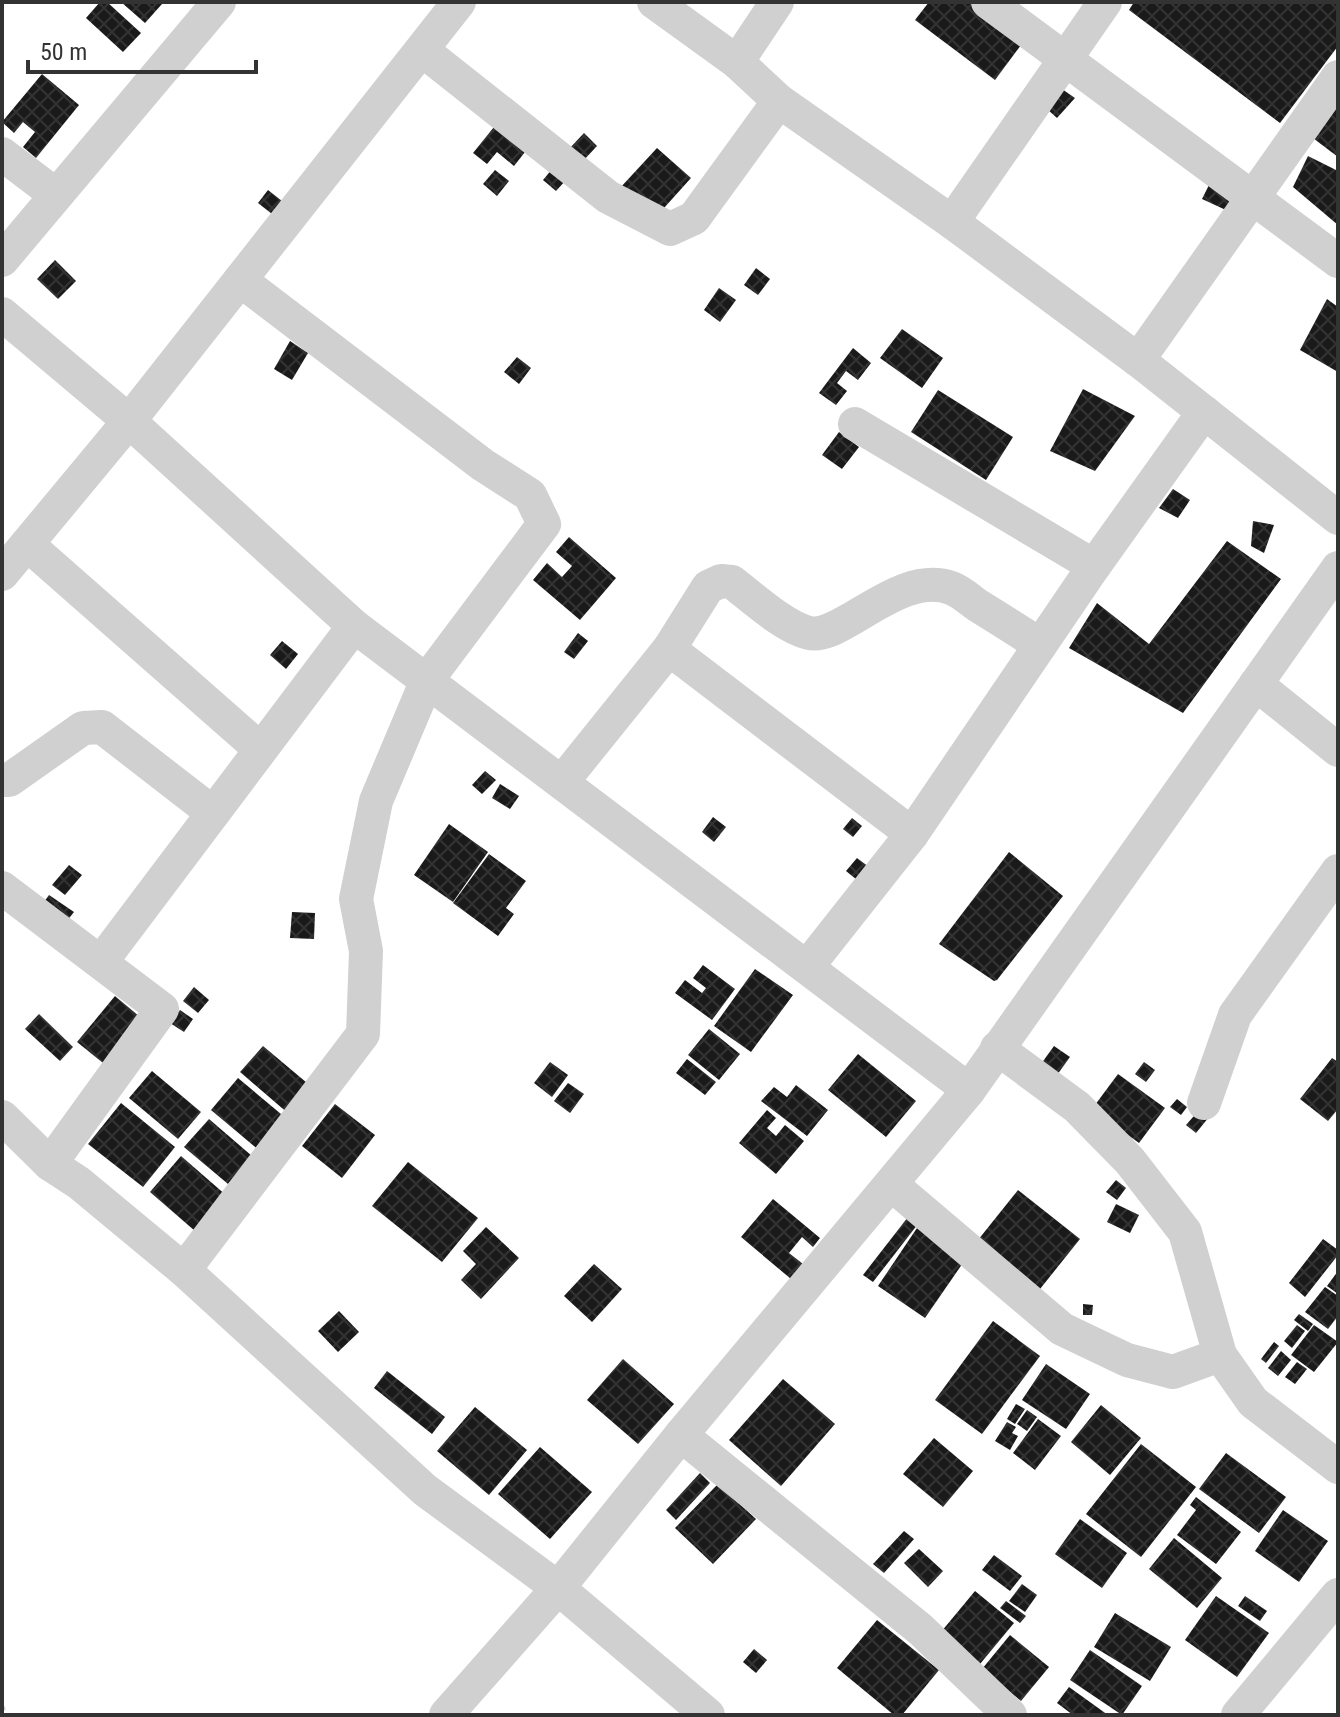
<svg xmlns="http://www.w3.org/2000/svg" width="1340" height="1717" viewBox="0 0 1340 1717" font-family="'Roboto Condensed',sans-serif">
<defs>
<pattern id="building-cross-hatch" width="8" height="8" patternUnits="userSpaceOnUse" patternTransform="scale(2)"><rect width="8" height="8" fill="#1a1a1a"/><path d="M0 0l8 8M0 8l8-8" fill="none" stroke="#333"/></pattern>
</defs>
<rect width="100%" height="100%" fill="#fff"/>
<g fill="url(#building-cross-hatch)">
<polygon points="100,2 107,2 141,33 123,52 86,18"/>
<polygon points="121,2 159,2 162,4 145,23"/>
<polygon points="929,2 972,2 1024,41 995,80 915,20"/>
<polygon points="1134,2 1338,2 1338,46 1280,123 1129,10"/>
<polygon points="42,74 79,105 36,158 23,147 35,132 23,122 14,133 2,122"/>
<polygon points="1062,89 1075,98 1057,118 1047,109"/>
<polygon points="1338,89 1338,157 1305,132"/>
<polygon points="494,127 525,152 514,166 497,152 487,164 473,153"/>
<polygon points="584,133 597,146 582,162 569,149"/>
<polygon points="657,148 691,178 655,218 620,188"/>
<polygon points="1308,156 1338,171 1338,225 1293,187"/>
<polygon points="553,168 566,180 556,191 543,180"/>
<polygon points="495,170 509,181 497,196 483,184"/>
<polygon points="1211,181 1232,201 1228,211 1202,199"/>
<polygon points="268,190 282,201 272,214 258,203"/>
<polygon points="55,260 76,281 58,299 37,279"/>
<polygon points="756,268 770,279 758,295 744,285"/>
<polygon points="719,288 736,300 720,322 704,310"/>
<polygon points="1327,299 1338,307 1338,372 1300,350"/>
<polygon points="902,329 943,358 922,388 880,358"/>
<polygon points="290,341 308,353 292,380 274,369"/>
<polygon points="853,348 871,363 858,380 846,371 837,383 847,391 836,405 819,393"/>
<polygon points="517,357 531,368 519,384 504,372"/>
<polygon points="1083,389 1135,416 1095,471 1050,451"/>
<polygon points="938,390 1013,437 986,480 911,432"/>
<polygon points="839,432 859,447 842,469 822,455"/>
<polygon points="1173,489 1190,500 1178,518 1159,508"/>
<polygon points="1253,521 1274,525 1264,553 1251,546"/>
<polygon points="569,537 616,578 580,620 533,580 547,563 562,577 572,566 556,552"/>
<polygon points="1227,541 1281,579 1183,713 1069,648 1097,603 1149,644"/>
<polygon points="578,633 588,641 574,659 564,652"/>
<polygon points="282,641 298,654 286,669 270,655"/>
<polygon points="485,771 496,780 482,794 472,785"/>
<polygon points="500,784 519,796 510,809 492,798"/>
<polygon points="713,817 726,827 714,842 702,832"/>
<polygon points="852,818 862,826 853,837 843,829"/>
<polygon points="449,824 488,852 453,902 414,875"/>
<polygon points="1009,852 1063,896 997,980 994,981 939,944"/>
<polygon points="489,854 526,881 506,908 514,914 498,936 453,903"/>
<polygon points="857,858 873,870 862,884 846,871"/>
<polygon points="69,865 82,875 65,895 52,885"/>
<polygon points="49,895 74,912 62,927 38,910"/>
<polygon points="292,912 315,913 314,939 290,938"/>
<polygon points="703,965 735,989 712,1020 675,993 685,980 702,993 706,988 693,978"/>
<polygon points="755,969 793,995 751,1052 714,1026"/>
<polygon points="194,987 209,1000 198,1013 183,1001"/>
<polygon points="115,996 146,1022 108,1067 77,1042"/>
<polygon points="180,1010 193,1019 184,1032 170,1023"/>
<polygon points="39,1014 73,1047 60,1061 25,1029"/>
<polygon points="709,1029 740,1054 719,1080 688,1055"/>
<polygon points="263,1046 313,1088 290,1115 240,1072"/>
<polygon points="1054,1046 1070,1057 1057,1075 1041,1064"/>
<polygon points="858,1054 916,1101 886,1137 828,1090"/>
<polygon points="1332,1058 1338,1062 1338,1109 1328,1121 1300,1099"/>
<polygon points="687,1059 716,1082 705,1095 676,1073"/>
<polygon points="550,1062 568,1075 552,1097 534,1083"/>
<polygon points="1144,1062 1155,1070 1146,1082 1135,1074"/>
<polygon points="152,1071 201,1112 178,1139 129,1098"/>
<polygon points="1118,1074 1165,1108 1139,1143 1092,1109"/>
<polygon points="238,1078 287,1119 260,1151 211,1110"/>
<polygon points="568,1083 584,1094 570,1113 554,1101"/>
<polygon points="796,1085 828,1110 807,1136 761,1101 774,1087 787,1097"/>
<polygon points="1177,1099 1187,1107 1181,1115 1170,1107"/>
<polygon points="121,1103 175,1147 143,1187 88,1144"/>
<polygon points="335,1104 375,1135 342,1178 302,1146"/>
<polygon points="1200,1109 1209,1117 1196,1133 1186,1125"/>
<polygon points="767,1110 776,1118 767,1128 776,1136 785,1125 804,1141 776,1174 739,1143"/>
<polygon points="209,1119 252,1156 228,1184 184,1147"/>
<polygon points="181,1156 227,1196 195,1231 150,1192"/>
<polygon points="408,1162 478,1218 442,1262 372,1206"/>
<polygon points="1116,1180 1126,1188 1117,1200 1106,1192"/>
<polygon points="1018,1190 1080,1239 1040,1289 978,1240"/>
<polygon points="773,1199 820,1238 813,1247 802,1237 789,1253 803,1264 791,1279 741,1237"/>
<polygon points="1116,1204 1139,1215 1130,1233 1107,1222"/>
<polygon points="908,1217 918,1224 873,1282 863,1275"/>
<polygon points="919,1225 967,1257 925,1318 878,1286"/>
<polygon points="486,1227 519,1258 481,1299 461,1280 476,1264 463,1251"/>
<polygon points="1323,1239 1338,1250 1338,1255 1305,1297 1289,1283"/>
<polygon points="594,1264 622,1289 592,1322 564,1296"/>
<polygon points="1338,1271 1338,1294 1327,1286"/>
<polygon points="1325,1287 1338,1296 1338,1316 1328,1329 1305,1312"/>
<polygon points="1083,1304 1093,1305 1092,1315 1083,1315"/>
<polygon points="339,1311 359,1332 338,1352 318,1331"/>
<polygon points="1299,1314 1313,1324 1308,1331 1294,1320"/>
<polygon points="993,1321 1040,1356 982,1434 935,1400"/>
<polygon points="1297,1325 1305,1331 1292,1348 1284,1341"/>
<polygon points="1314,1325 1338,1342 1314,1372 1291,1355"/>
<polygon points="1274,1342 1279,1346 1266,1363 1261,1359"/>
<polygon points="1281,1351 1291,1360 1278,1376 1268,1368"/>
<polygon points="623,1359 674,1404 638,1444 587,1400"/>
<polygon points="1297,1362 1307,1369 1295,1384 1285,1377"/>
<polygon points="1046,1364 1090,1394 1066,1429 1022,1400"/>
<polygon points="387,1371 445,1417 432,1434 374,1388"/>
<polygon points="783,1379 835,1424 781,1486 729,1440"/>
<polygon points="1016,1404 1025,1409 1015,1424 1007,1419"/>
<polygon points="1101,1405 1141,1438 1110,1475 1071,1442"/>
<polygon points="475,1407 527,1450 489,1495 437,1451"/>
<polygon points="1027,1410 1037,1417 1027,1431 1017,1424"/>
<polygon points="1038,1419 1061,1436 1035,1470 1013,1453"/>
<polygon points="1007,1422 1016,1427 1012,1433 1018,1436 1010,1450 995,1441"/>
<polygon points="934,1438 973,1471 943,1507 903,1474"/>
<polygon points="1141,1444 1196,1487 1141,1557 1086,1514"/>
<polygon points="540,1447 592,1492 550,1539 498,1494"/>
<polygon points="1226,1453 1286,1497 1259,1533 1199,1489"/>
<polygon points="700,1473 710,1483 676,1520 666,1510"/>
<polygon points="718,1484 756,1519 713,1564 675,1528"/>
<polygon points="1196,1497 1241,1532 1216,1564 1177,1535 1196,1510 1190,1505"/>
<polygon points="1283,1510 1328,1541 1299,1582 1255,1551"/>
<polygon points="1080,1519 1127,1553 1102,1588 1055,1554"/>
<polygon points="904,1531 914,1539 884,1573 873,1564"/>
<polygon points="1174,1538 1222,1578 1197,1608 1149,1569"/>
<polygon points="919,1549 943,1571 928,1587 904,1563"/>
<polygon points="994,1555 1022,1576 1010,1591 982,1570"/>
<polygon points="1022,1584 1037,1595 1025,1612 1009,1601"/>
<polygon points="975,1591 1014,1623 980,1664 941,1632"/>
<polygon points="1216,1596 1269,1633 1237,1677 1185,1640"/>
<polygon points="1245,1596 1267,1611 1260,1621 1238,1606"/>
<polygon points="1006,1601 1026,1616 1020,1623 1000,1608"/>
<polygon points="1115,1613 1171,1647 1150,1681 1094,1647"/>
<polygon points="877,1620 939,1670 902,1715 894,1715 837,1668"/>
<polygon points="1010,1635 1049,1667 1021,1701 982,1669"/>
<polygon points="754,1649 767,1660 756,1673 743,1662"/>
<polygon points="1090,1650 1142,1686 1122,1715 1070,1680"/>
<polygon points="1069,1687 1108,1715 1073,1715 1057,1703"/>
</g>
<g fill="none" stroke-linecap="round" stroke-linejoin="round">
<polyline stroke="#cdcdcd" stroke-width="5" stroke-dasharray="4 4" stroke-linecap="butt" points="2,1707 5,1715"/>
<g stroke="#d0d0d0" stroke-width="34">
<polyline points="654,2 737,62 779,101 952,222 1138,360 1338,518"/>
<polyline points="988,2 1338,261"/>
<polyline points="422,50 608,197 670,229 694,218 779,101"/>
<polyline points="737,62 777,2"/>
<polyline points="2,154 56,195"/>
<polyline points="952,222 1105,2"/>
<polyline points="2,260 219,2"/>
<polyline points="2,314 129,421 354,626 969,1090"/>
<polyline points="1138,360 1338,77"/>
<polyline points="855,424 1094,566"/>
<polyline points="27,544 260,749"/>
<polyline points="2,574 129,421 459,2"/>
<path d="M669 649 708 587 721 581 732 582C753 598 784 627 809 633 841 641 899 569 951 588 960 591 969 599 977 605 998 618 1019 631 1040 645"/>
<polyline points="1256,684 1338,750"/>
<polyline points="2,780 9,780 83,728 102,727 213,813"/>
<polyline points="562,782 669,649 912,834"/>
<polyline points="2,888 162,1009 50,1164"/>
<polyline points="101,962 354,626"/>
<polyline points="807,967 912,834 1094,566 1204,412"/>
<polyline points="997,1048 1077,1107 1130,1161 1185,1232 1220,1355 1253,1402 1338,1467"/>
<polyline points="1204,1103 1235,1015 1338,871"/>
<polyline points="2,1117 50,1164 79,1183 184,1270 425,1490 558,1588 708,1715"/>
<polyline points="891,1184 1062,1329 1127,1360 1173,1372 1220,1355"/>
<polyline points="184,1270 363,1034 366,951 356,899 376,801 427,680 544,524 530,495 483,465 240,280"/>
<polyline points="681,1435 920,1629 1010,1715"/>
<polyline points="446,1715 558,1588 681,1435 969,1090 1338,568"/>
<polyline points="1238,1715 1338,1595"/>
</g>
</g>
<rect width="1340" height="1717" fill="none" stroke="#333333" stroke-width="8"/>
<path d="M28 60v12h228v-12" fill="none" stroke="#333333" stroke-width="4"/>
<text x="40" y="60" font-size="24" fill="#333333" stroke="#ffffff" stroke-width="6" paint-order="stroke">50 m</text>
</svg>
